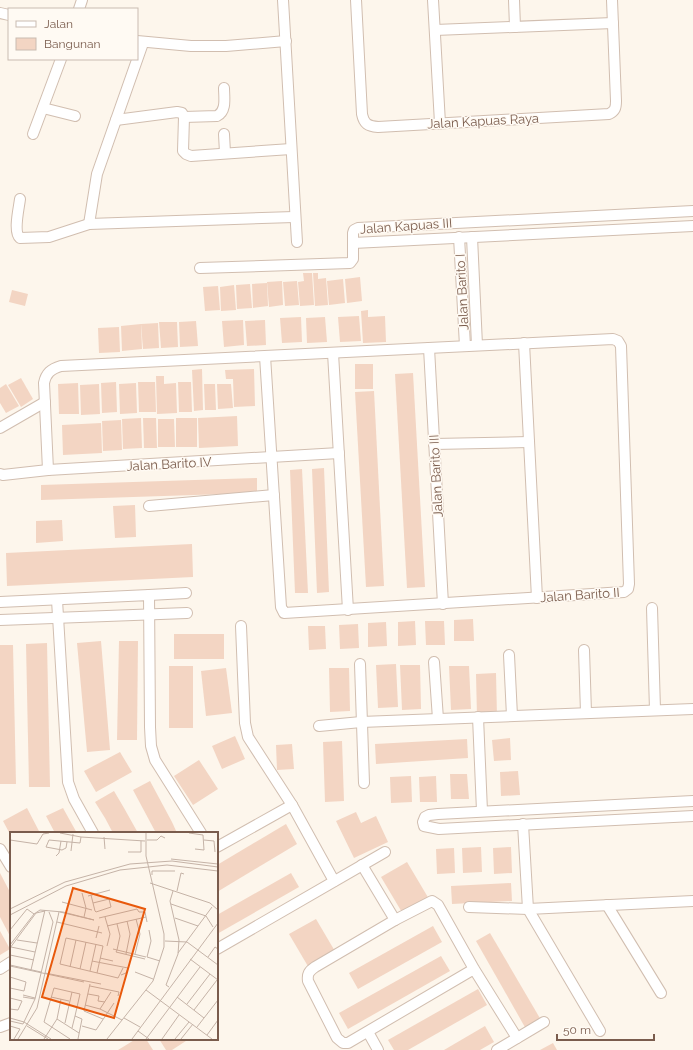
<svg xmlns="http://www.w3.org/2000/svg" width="693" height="1050" viewBox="0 0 693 1050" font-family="Raleway,sans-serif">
<rect width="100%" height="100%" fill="#fdf6ec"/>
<g fill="#f3d5c3">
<polygon points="303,273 312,273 314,305 300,306 298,282 304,281"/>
<polygon points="313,273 318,273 318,279 326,278 328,305 315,306"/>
<polygon points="360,277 362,301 347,303 345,279"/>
<polygon points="343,279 345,303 329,305 327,281"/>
<polygon points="282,281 283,305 269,307 267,282"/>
<polygon points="297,281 299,305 285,306 283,282"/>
<polygon points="267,283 268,306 253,308 252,284"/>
<polygon points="250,284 252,308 237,309 236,285"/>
<polygon points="234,285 236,310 221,311 220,287"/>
<polygon points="218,286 220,310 205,311 203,287"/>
<polygon points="12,290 28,294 25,306 9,302"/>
<polygon points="368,310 368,317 385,316 386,342 363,343 361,311"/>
<polygon points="359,316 361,341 340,342 338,317"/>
<polygon points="301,317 302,342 282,343 280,318"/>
<polygon points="325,317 327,342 307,343 306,318"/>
<polygon points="243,320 244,345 224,347 222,321"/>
<polygon points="265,320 266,345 247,346 245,321"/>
<polygon points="196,321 198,346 180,347 179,322"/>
<polygon points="159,322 177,322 178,347 161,348"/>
<polygon points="158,323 159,348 143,349 141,324"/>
<polygon points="141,324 142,349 122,351 121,326"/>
<polygon points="119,327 120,352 99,353 98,328"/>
<rect x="355" y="364" width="18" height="25"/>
<polygon points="202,369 203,410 194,411 192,370"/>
<polygon points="254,369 255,406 234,407 233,379 226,379 225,370"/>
<polygon points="413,373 425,587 407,588 395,374"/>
<polygon points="156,376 164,376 164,384 176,383 177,413 157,414"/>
<polygon points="21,378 33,399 21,407 8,385"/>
<polygon points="116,382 117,412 102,413 101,383"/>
<polygon points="138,382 155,382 156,412 139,412"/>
<polygon points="178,382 191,382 192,412 179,412"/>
<polygon points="78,383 79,414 59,414 58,384"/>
<polygon points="136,383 137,413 120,414 119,384"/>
<polygon points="6,384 19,406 6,413 0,403 0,388"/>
<polygon points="99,384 100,414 81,415 80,385"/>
<polygon points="204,384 215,384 216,410 205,410"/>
<polygon points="217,384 231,384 233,408 218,409"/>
<polygon points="374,391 384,586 366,587 355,392"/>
<polygon points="237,416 238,446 199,448 198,418"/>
<polygon points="141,418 142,448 123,449 122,419"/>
<polygon points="143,418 156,418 157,448 144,448"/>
<rect x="176" y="418" width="21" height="29"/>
<polygon points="158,419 174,419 175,447 158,447"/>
<polygon points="121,420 122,450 103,451 102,421"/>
<polygon points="101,423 102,453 63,455 62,425"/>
<polygon points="324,468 329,592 317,593 312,469"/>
<polygon points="302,469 308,593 295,593 290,470"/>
<polygon points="257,478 257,493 41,500 41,485"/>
<polygon points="135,505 136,537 115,538 113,506"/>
<polygon points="62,520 63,541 36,543 36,521"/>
<polygon points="192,544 193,577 7,586 6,553"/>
<polygon points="473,619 474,641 454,641 454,620"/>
<polygon points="415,621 416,645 398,646 398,622"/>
<polygon points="425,621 444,621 445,645 426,645"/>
<polygon points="386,622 387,646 368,647 368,623"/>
<polygon points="358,624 359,648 340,649 339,625"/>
<polygon points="308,626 325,626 326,649 309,650"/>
<rect x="174" y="634" width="50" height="25"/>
<polygon points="101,641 110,750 87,752 77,643"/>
<polygon points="119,641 138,641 137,740 117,740"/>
<polygon points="47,643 50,787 29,787 26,644"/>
<polygon points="0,645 13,645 16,784 0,784"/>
<polygon points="396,664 398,707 378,708 376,665"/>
<polygon points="400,665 420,665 421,709 402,710"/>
<rect x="169" y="666" width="24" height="62"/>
<polygon points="449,666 469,666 471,709 451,710"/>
<polygon points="226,668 232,713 206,716 201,671"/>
<polygon points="329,668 349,668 350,711 330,712"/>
<polygon points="496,673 497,717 477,717 476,674"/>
<polygon points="235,736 245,759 222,769 212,746"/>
<polygon points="510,738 511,760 494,761 492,740"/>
<polygon points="467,739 468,758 376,764 375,744"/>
<polygon points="342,741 344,801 325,802 323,742"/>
<polygon points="292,744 294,769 277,770 276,745"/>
<polygon points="120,752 132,772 96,792 84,771"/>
<polygon points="199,760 218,789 193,805 174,776"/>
<polygon points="518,771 520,795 501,796 500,772"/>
<polygon points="450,774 467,774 469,799 451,799"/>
<polygon points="411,776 412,802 391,803 390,777"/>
<polygon points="436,776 437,802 420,802 419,777"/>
<polygon points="150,781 172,822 177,833 156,833 133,790"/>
<polygon points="114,791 124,808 138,833 113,833 105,818 95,802"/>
<polygon points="27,808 40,833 11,833 11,836 3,821"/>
<polygon points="63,808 73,826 77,833 55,833 46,816"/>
<polygon points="356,812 361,823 376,816 388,842 354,858 336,821"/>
<polygon points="286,824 297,844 217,892 217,865"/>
<polygon points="481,847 482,872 463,873 462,848"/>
<polygon points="511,847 512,873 494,874 493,848"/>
<polygon points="454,848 455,873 437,874 436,849"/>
<polygon points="407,862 429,899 403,914 381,877"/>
<polygon points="0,873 11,894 11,938 0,917"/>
<polygon points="291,873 299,887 217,934 217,915"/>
<polygon points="511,883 512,901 452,904 451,886"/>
<polygon points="316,919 336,953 309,968 289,934"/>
<polygon points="433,926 442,942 358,989 349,973"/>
<polygon points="0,931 10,949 0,955"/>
<polygon points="490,933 541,1020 526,1029 476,941"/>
<polygon points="441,956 450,971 348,1029 339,1013"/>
<polygon points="478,989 487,1005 408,1050 394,1050 388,1040"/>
<polygon points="485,1026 494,1042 480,1050 444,1050"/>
<polygon points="136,1039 146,1039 153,1050 118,1050"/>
<polygon points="159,1039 189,1039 172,1050 166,1050"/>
<polygon points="553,1043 557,1050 540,1050"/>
</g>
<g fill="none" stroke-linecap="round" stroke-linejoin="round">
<g stroke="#d1beb0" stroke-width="12">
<g id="minor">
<polyline points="283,0 297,242"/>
<path d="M356 0 362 114C364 124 368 126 378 127L609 114C615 111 616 108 616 101L612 0"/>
<polyline points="433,0 440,123"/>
<polyline points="514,0 515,27"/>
<polyline points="79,9 82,0"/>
<polyline points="0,13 9,15"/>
<polyline points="435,30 613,23"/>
<polyline points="137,41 191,46 226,46 286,41"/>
<polyline points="43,108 75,116"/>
<path d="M184 117 217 116C227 111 224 97 224 88"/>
<polyline points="116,120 177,112 182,113 184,117 183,151 186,154 191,156 291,149"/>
<polyline points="33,134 61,59"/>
<polyline points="224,134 225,153"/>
<path d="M20 199C19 208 13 232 20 238L49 237 89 224 294 217"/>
<polyline points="89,224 97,174 143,43"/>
<polyline points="459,237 465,346"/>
<polyline points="472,237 477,345"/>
<polyline points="353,243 693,226"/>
<polyline points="200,268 350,263 353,259 353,233 354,230 358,228 693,211"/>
<polyline points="524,343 537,598"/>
<polyline points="429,348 443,604"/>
<polyline points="333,353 348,610"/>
<polyline points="0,428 45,402"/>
<polyline points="434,444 529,442"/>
<path d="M48 470 44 383C46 373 51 369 61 366L613 339 618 341 621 346 629 584 628 589 624 592 284 613 281 607 265 356"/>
<polyline points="0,474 3,475 48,470 339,453"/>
<polyline points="149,506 274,495"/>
<polyline points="149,595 186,593"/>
<polyline points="57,600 68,782 74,799 93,833"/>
<polyline points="0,602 149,595 150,727 151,746 155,760 201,833"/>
<polyline points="652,608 655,710"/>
<polyline points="0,620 187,613"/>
<polyline points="241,626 245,723 248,737 292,805 334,881"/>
<polyline points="584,650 586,713"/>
<polyline points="509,655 512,716"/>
<polyline points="434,662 438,719"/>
<polyline points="360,664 364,783"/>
<polyline points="478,717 482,811"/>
<polyline points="319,726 361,722 693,709"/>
<polyline points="693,801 438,814 429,815 425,817 423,822 424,826 439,829 693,816"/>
<polyline points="523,824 528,909 600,1031"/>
<polyline points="217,847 292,805"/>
<polyline points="0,849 11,867"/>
<polyline points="362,865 395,920"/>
<polyline points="607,905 661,993"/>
<polyline points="469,907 528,909 693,901"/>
<polyline points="217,949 385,852"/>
<polyline points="0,969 11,962"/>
<path d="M474 969 348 1043H343L337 1038 308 981C307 974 309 971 315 967L395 920 432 901 438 905 474 969 517 1038"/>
<polyline points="0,1027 11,1023"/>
<polyline points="368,1032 378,1050"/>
<polyline points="497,1050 544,1022"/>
</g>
</g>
<use href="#minor" stroke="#fff" stroke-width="10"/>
</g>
<g text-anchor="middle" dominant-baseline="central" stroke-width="3" stroke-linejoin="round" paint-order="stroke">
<g font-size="13" fill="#7a5c4d" stroke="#fffaf3">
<text transform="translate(483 121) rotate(-3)">Jalan Kapuas Raya</text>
<text transform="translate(406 226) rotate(-4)">Jalan Kapuas III</text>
<text transform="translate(462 292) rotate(-93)">Jalan Barito I</text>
<text transform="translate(169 464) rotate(-3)">Jalan Barito IV</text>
<text transform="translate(436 476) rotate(-93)">Jalan Barito III</text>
<text transform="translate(580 595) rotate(-4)">Jalan Barito II</text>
</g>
</g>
<g transform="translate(10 832)">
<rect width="208" height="208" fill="#fdf6ec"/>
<path fill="none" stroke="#c5b3a7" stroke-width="1" d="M50 1 71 5 135 9M179 1 193 3 194 18 185 17M94 5 95 17M0 8 27 12 33 2 39 1M137 8H147L151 4 155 6M194 8 204 9 205 20M57 10 56 16 52 18 36 15 39 8 70 11 71 5M61 19 63 2M118 20H131V9M46 24 49 21 51 9M161 27 208 32M142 43V39H165M140 51 200 71 208 78M167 59 171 41 174 42M72 61 76 76 74 85M81 63 85 79 86 80 101 75 99 67 83 71M78 64 100 58M52 70 82 78M161 72 196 84 203 95M0 77 55 50 120 32 162 29 208 35M50 80 84 88M0 83 56 54 110 38 157 33 208 39M95 85 100 102 97 114M89 86 127 77 129 80H135L137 90M165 86 188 94M47 90 92 101M97 94 136 85M0 98 17 77 24 82M86 106 89 94M7 108 27 111M155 109 177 110 208 133M0 113 24 82 30 78 53 80 84 88M1 115 25 120M0 116 26 81 35 79M103 117 136 125M107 118 106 120 135 127M107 118 110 104 107 92M168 121 202 75M116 122 120 102 117 89M125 122 130 102 126 87M0 123 24 128M137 125 141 109 139 98M137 125 150 129M198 125 205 115 208 117M90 126 103 129M180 127 208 148M82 129 118 136 116 141 111 143M0 133 31 140M0 134 74 150M60 135 66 108M70 137 76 110M21 138 35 78M80 139 86 112M125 140 143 147M35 141 91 152M87 141 93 114 56 106 50 132 108 146 113 136M0 145 16 150 14 159 0 156M80 152 74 179 93 187M80 154 109 160 108 164M159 155 156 153 168 122 169 108 160 69 163 59M136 158 202 207M78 162 89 164 88 169 95 170M13 163 25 166M13 165 25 167M41 165 59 169M167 165 194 186M0 166 12 169 8 178 0 177M177 172 200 142M75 173 90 177 112 188M90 177 101 160M184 178 207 148M0 186 14 190 41 207M114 186 130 195M47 187 69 201M0 189 13 192M55 191 62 160M13 192 25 167 43 90 39 80M0 194 10 197 4 207M17 194 38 207M72 194 86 198 104 171M187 195 208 168M62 196 65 184M128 199 139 207M197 203 208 188M8 207 27 176 49 80M34 207 47 187 51 167M60 207 34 190 44 156 70 162 65 184 72 187 68 207M97 207 143 149 154 115V102L136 24V1M122 207 208 91M136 207 190 135M152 207 169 183M165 207 179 190M171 207 183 192"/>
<path fill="#e8590c" fill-opacity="0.15" stroke="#e8590c" stroke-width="2" d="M63 56 135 77 104 186 32 165Z"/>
<rect width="208" height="208" fill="none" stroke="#7a5c4d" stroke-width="2"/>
</g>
<rect x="8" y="8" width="130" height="52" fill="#fffaf3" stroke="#cabbb1"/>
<rect x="16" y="21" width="20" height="6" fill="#ffffff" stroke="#cabbb1"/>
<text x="44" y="28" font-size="12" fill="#7a5c4d">Jalan</text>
<rect x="16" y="38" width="20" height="12" fill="#f3d5c3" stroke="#cabbb1"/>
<text x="44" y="48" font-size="12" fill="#7a5c4d">Bangunan</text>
<path d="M557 1034v6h97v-6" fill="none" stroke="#7a5c4d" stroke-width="2"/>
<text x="563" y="1034" font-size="12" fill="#7a5c4d" stroke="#fffaf3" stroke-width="3" paint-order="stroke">50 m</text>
</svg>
